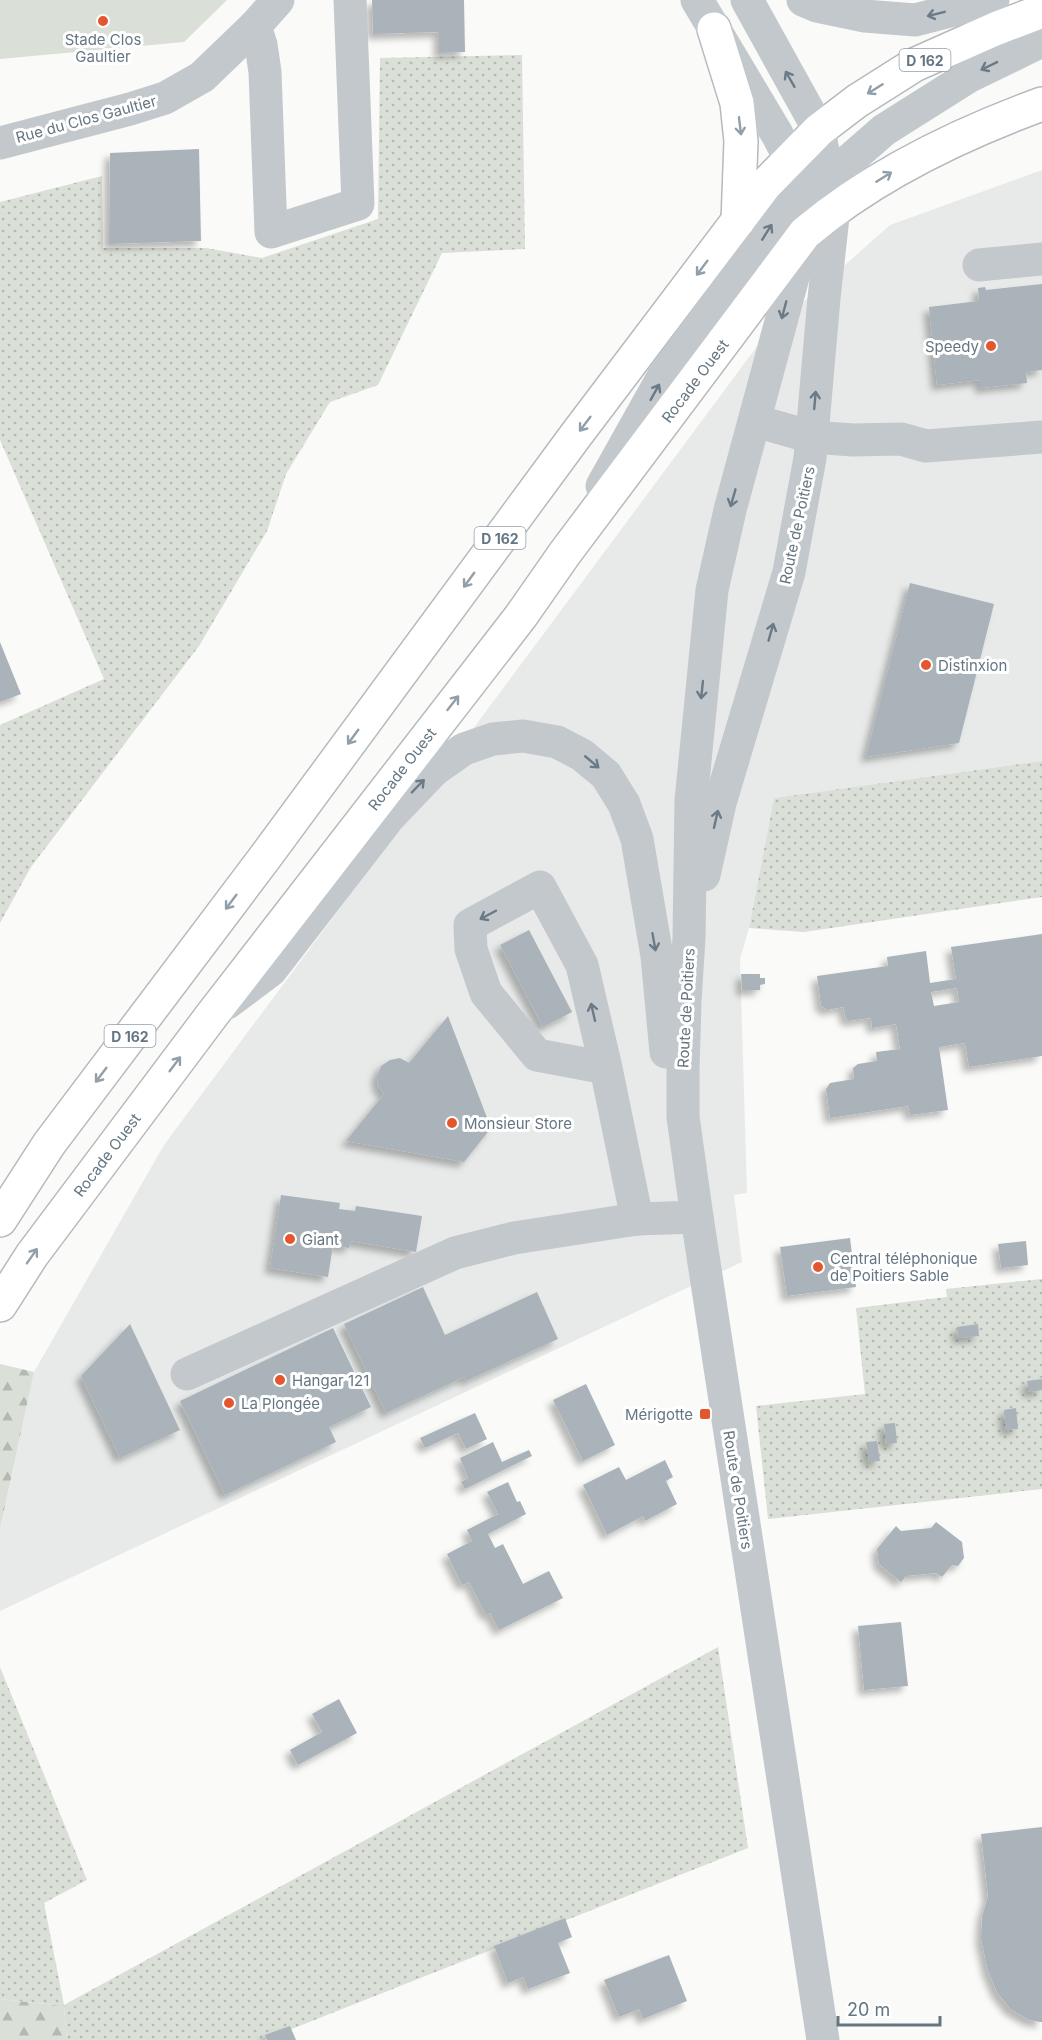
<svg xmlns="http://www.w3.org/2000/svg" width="1042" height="2040" viewBox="0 0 1042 2040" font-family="Inter,sans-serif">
<defs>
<pattern id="grass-dots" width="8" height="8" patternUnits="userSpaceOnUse" patternTransform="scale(1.5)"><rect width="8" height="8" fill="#dadfd7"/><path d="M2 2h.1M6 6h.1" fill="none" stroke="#b4b9b4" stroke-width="1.8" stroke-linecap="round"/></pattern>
<pattern id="forest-firs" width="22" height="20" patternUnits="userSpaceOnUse" patternTransform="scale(1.5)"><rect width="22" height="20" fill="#dadfd7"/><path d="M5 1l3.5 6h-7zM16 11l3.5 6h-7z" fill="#b4b9b4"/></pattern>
<filter id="shadow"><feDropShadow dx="-5.5" dy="5.5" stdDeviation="3" flood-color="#0004"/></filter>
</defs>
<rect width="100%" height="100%" fill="#fafaf8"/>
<polygon fill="#e8e9e9" points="1042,170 1042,761 774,798 749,928 740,959 747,1193 734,1195 742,1262 0,1611 0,1529 34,1372 164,1145 764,337 890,225"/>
<g fill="url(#grass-dots)">
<polygon points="522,55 525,249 442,253 378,385 330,402 286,474 267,531 199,646 31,867 0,923 0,725 104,679 0,440 0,202 102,176 103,248 206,248 262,258 378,219 380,58"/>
<polygon points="1042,761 1042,897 804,932 749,928 774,798"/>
<polygon points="1042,1279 1042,1489 768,1519 756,1406 865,1394 856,1308 947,1297 946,1289"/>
<polygon points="718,1647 748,1848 264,2040 67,2040 64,2006 0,1999 0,1667 87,1880 44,1903 64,2005"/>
</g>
<g fill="url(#forest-firs)">
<polygon points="0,1364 34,1372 0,1529"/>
<polygon points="0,1999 64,2006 67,2040 0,2040"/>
</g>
<polygon fill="#dadfd7" points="0,0 227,0 184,42 0,59"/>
<g fill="#aab3b9" fill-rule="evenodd" filter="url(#shadow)">
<polygon points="372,0 464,0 465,52 439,53 439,32 373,34"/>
<polygon points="199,149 201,241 109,244 110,153"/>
<polygon points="1042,284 1042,370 1026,372 1027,383 980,388 980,380 937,385 929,307 979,301 978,288 985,287 986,290"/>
<polygon points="910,583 994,604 959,743 866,757"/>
<polygon points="0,642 21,694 0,702"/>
<polygon points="529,930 572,1012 543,1027 500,945"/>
<path d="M1042 934V1056L969 1067 965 1043 939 1047 948 1110 910 1115 908 1106 830 1118 826 1089 830 1083 854 1079 853 1068 858 1064 877 1061 876 1052 900 1049 896 1024 872 1028 871 1018 848 1021 845 1016 843 1007 827 1010 821 1006 817 976 888 966 887 957 926 951 930 983 956 979 951 947ZM957 988 959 1002 934 1006 931 992Z"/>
<polygon points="741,974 760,974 760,978 765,978 765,984 760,985 760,990 742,990"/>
<polygon points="448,1016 491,1128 464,1162 346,1141 384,1094 378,1086 377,1076 381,1066 390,1060 400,1058 409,1063"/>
<polygon points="281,1195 340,1203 339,1209 355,1211 356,1206 422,1216 416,1252 351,1241 349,1248 333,1245 328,1277 270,1268"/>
<polygon points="850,1238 856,1287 787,1296 780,1247"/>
<polygon points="1026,1241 1028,1265 1001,1268 998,1244"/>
<polygon points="423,1287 445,1335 537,1292 558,1339 466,1381 464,1377 386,1413 344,1324"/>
<polygon points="130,1324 180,1430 120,1458 81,1376"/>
<polygon points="978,1324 979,1336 958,1338 957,1327"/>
<polygon points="333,1328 371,1407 329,1427 336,1442 225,1495 180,1401"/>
<polygon points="1042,1379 1042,1390 1029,1392 1027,1381"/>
<polygon points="586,1384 615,1445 583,1461 553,1400"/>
<polygon points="1016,1408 1018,1429 1006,1430 1004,1410"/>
<polygon points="475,1413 487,1439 466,1449 458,1433 425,1448 420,1438"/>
<polygon points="895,1423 897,1443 886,1444 884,1424"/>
<polygon points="877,1441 880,1461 869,1462 866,1442"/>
<polygon points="493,1442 502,1462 529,1450 532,1456 465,1489 461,1482 468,1478 460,1458"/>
<polygon points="665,1460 673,1477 666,1481 677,1504 645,1521 643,1516 607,1535 583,1485 619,1467 626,1480"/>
<polygon points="508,1482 517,1502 520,1501 526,1514 488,1534 495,1548 503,1544 523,1584 549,1571 563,1598 499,1630 490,1613 486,1615 469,1582 462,1585 447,1554 472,1541 467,1530 498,1514 487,1492"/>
<polygon points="936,1522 962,1542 964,1558 958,1566 952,1565 942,1577 936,1573 906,1576 901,1582 879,1564 877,1549 896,1526 901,1531 931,1528"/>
<polygon points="901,1622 908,1686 864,1690 858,1626"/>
<polygon points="339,1699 357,1733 298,1765 290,1750 322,1732 312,1714"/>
<polygon points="1042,1827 1042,2022 1040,2022 1029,2020 1010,2009 997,1992 988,1971 981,1939 982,1917 988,1896 981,1834"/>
<polygon points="565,1918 572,1937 558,1943 570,1973 528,1989 523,1977 508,1983 494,1946"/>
<polygon points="669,1955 687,2001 643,2019 639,2009 619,2017 604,1980"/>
<polygon points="290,2026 296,2040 267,2040 265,2035"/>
</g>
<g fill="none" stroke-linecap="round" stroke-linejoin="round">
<g stroke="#b5babe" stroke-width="36">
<g id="major">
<polyline points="714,29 737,103 741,141 738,221"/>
<polyline points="0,1220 49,1144 266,856 576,435 765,185 819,130 857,101 914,65 995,29 1042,11"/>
<path d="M0 1305 32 1255 212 1015 521 616 565 553 805 233C874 175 957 135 1042 104"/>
</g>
</g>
<g stroke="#c3c8cc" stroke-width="33">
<polyline points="697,0 777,134 790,159 796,187"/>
<polyline points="803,0 817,6 865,16 915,20 993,0"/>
<polyline points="255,26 261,45 265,72 271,232 358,204 350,0"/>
<polyline points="0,143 130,109 165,98 202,77 255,26 278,0"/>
<polyline points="979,265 1042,259"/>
<polyline points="755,421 812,437 853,440 901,439 926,446 1042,437"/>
<polyline points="602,486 663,377 749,260 796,187 819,130"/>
<polyline points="704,875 720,803 789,572 810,458 824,298 834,208 819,130 747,0"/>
<polyline points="227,1003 271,970 390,816 434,770 464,749 493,739 523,736 557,742 582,755 606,775 624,804 637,839 657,956 666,1052"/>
<polyline points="606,1068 537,1055 486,993 471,949 470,925 540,887 582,965 606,1068 637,1219"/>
<polyline points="187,1374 455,1253 514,1238 637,1219 697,1217"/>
<polyline points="823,2040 697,1217 683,1117 683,1071 685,1001 689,938 691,801 712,590 730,510 805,233 813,208 829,178 884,130 968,77 1042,41"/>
</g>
<use href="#major" stroke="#fff" stroke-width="33"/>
</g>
<defs><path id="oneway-shaft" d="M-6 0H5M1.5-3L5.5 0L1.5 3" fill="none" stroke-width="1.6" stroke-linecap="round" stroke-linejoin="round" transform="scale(1.5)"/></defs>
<g stroke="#6a7a87">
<use href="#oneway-shaft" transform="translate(936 14) rotate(166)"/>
<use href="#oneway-shaft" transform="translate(989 66) rotate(154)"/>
<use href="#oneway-shaft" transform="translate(790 79) rotate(-120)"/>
<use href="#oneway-shaft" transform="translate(767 232) rotate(-58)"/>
<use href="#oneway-shaft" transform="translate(784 310) rotate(105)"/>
<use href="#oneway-shaft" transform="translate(655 392) rotate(-61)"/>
<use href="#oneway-shaft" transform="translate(815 400) rotate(-85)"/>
<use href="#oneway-shaft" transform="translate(733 498) rotate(106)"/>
<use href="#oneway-shaft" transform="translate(771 632) rotate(-74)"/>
<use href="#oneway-shaft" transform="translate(702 690) rotate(96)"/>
<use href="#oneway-shaft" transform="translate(592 762) rotate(40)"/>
<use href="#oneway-shaft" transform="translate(418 786) rotate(-46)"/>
<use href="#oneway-shaft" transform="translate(716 819) rotate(-77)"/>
<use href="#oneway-shaft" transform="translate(488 915) rotate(152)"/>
<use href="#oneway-shaft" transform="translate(654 942) rotate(80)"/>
<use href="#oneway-shaft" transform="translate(593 1012) rotate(-103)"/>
</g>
<g stroke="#939fa8">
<use href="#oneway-shaft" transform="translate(875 89) rotate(148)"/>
<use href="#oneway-shaft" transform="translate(740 126) rotate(83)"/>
<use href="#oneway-shaft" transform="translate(884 177) rotate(-32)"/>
<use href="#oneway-shaft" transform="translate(702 268) rotate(127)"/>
<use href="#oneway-shaft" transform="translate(585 424) rotate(127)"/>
<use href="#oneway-shaft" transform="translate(469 580) rotate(126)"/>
<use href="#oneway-shaft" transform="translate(453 703) rotate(-52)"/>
<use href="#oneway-shaft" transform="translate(353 737) rotate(126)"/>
<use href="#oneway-shaft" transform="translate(231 902) rotate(127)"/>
<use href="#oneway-shaft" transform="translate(175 1064) rotate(-53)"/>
<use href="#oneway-shaft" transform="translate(101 1075) rotate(127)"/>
<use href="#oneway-shaft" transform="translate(32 1256) rotate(-55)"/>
</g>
<g fill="#e4572e" stroke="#fff" stroke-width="2">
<circle cx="103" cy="21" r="6"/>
<circle cx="991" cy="346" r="6"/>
<circle cx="926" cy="665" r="6"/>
<circle cx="452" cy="1123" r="6"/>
<circle cx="290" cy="1239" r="6"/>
<circle cx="818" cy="1267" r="6"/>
<circle cx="280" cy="1380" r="6"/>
<circle cx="229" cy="1403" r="6"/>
<rect x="699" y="1408" width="12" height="12" rx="3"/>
</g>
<g text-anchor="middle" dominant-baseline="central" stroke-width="6" stroke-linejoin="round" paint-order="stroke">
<g fill="#fff" stroke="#939fa8" stroke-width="1.5">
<rect x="899.5" y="49" width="51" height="22" rx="4.5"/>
<rect x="474.5" y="527" width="51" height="22" rx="4.5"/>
<rect x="104.5" y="1025" width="51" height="22" rx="4.5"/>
</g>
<g font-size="14" font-weight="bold" fill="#657683">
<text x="925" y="60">D 162</text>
<text x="500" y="538">D 162</text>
<text x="130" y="1036">D 162</text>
</g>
<g font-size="15" fill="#657683" stroke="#fff" text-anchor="start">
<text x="103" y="39" text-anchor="middle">Stade Clos<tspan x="103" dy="17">Gaultier</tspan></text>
<text x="979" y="346" text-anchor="end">Speedy</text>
<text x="938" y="665">Distinxion</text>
<text x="464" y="1123">Monsieur Store</text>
<text x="302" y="1239">Giant</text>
<text x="830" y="1258">Central téléphonique<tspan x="830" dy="17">de Poitiers Sable</tspan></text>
<text x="292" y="1380">Hangar 121</text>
<text x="241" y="1403">La Plongée</text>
<text x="693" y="1414" text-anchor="end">Mérigotte</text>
</g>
<g font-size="15" fill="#657683" stroke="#fff">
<text transform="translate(86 119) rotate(-15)">Rue du Clos Gaultier</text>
<text transform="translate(695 381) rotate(-53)">Rocade Ouest</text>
<text transform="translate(797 525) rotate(-78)">Route de Poitiers</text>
<text transform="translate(402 769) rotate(-52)">Rocade Ouest</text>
<text transform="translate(686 1008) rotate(-87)">Route de Poitiers</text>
<text transform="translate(107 1155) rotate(-53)">Rocade Ouest</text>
<text transform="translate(738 1490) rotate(81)">Route de Poitiers</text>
</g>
</g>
<path d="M838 2016v9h102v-9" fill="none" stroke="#657683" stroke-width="3"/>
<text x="847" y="2016" font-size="18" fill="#657683" stroke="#ffffff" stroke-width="4.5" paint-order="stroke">20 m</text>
</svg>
